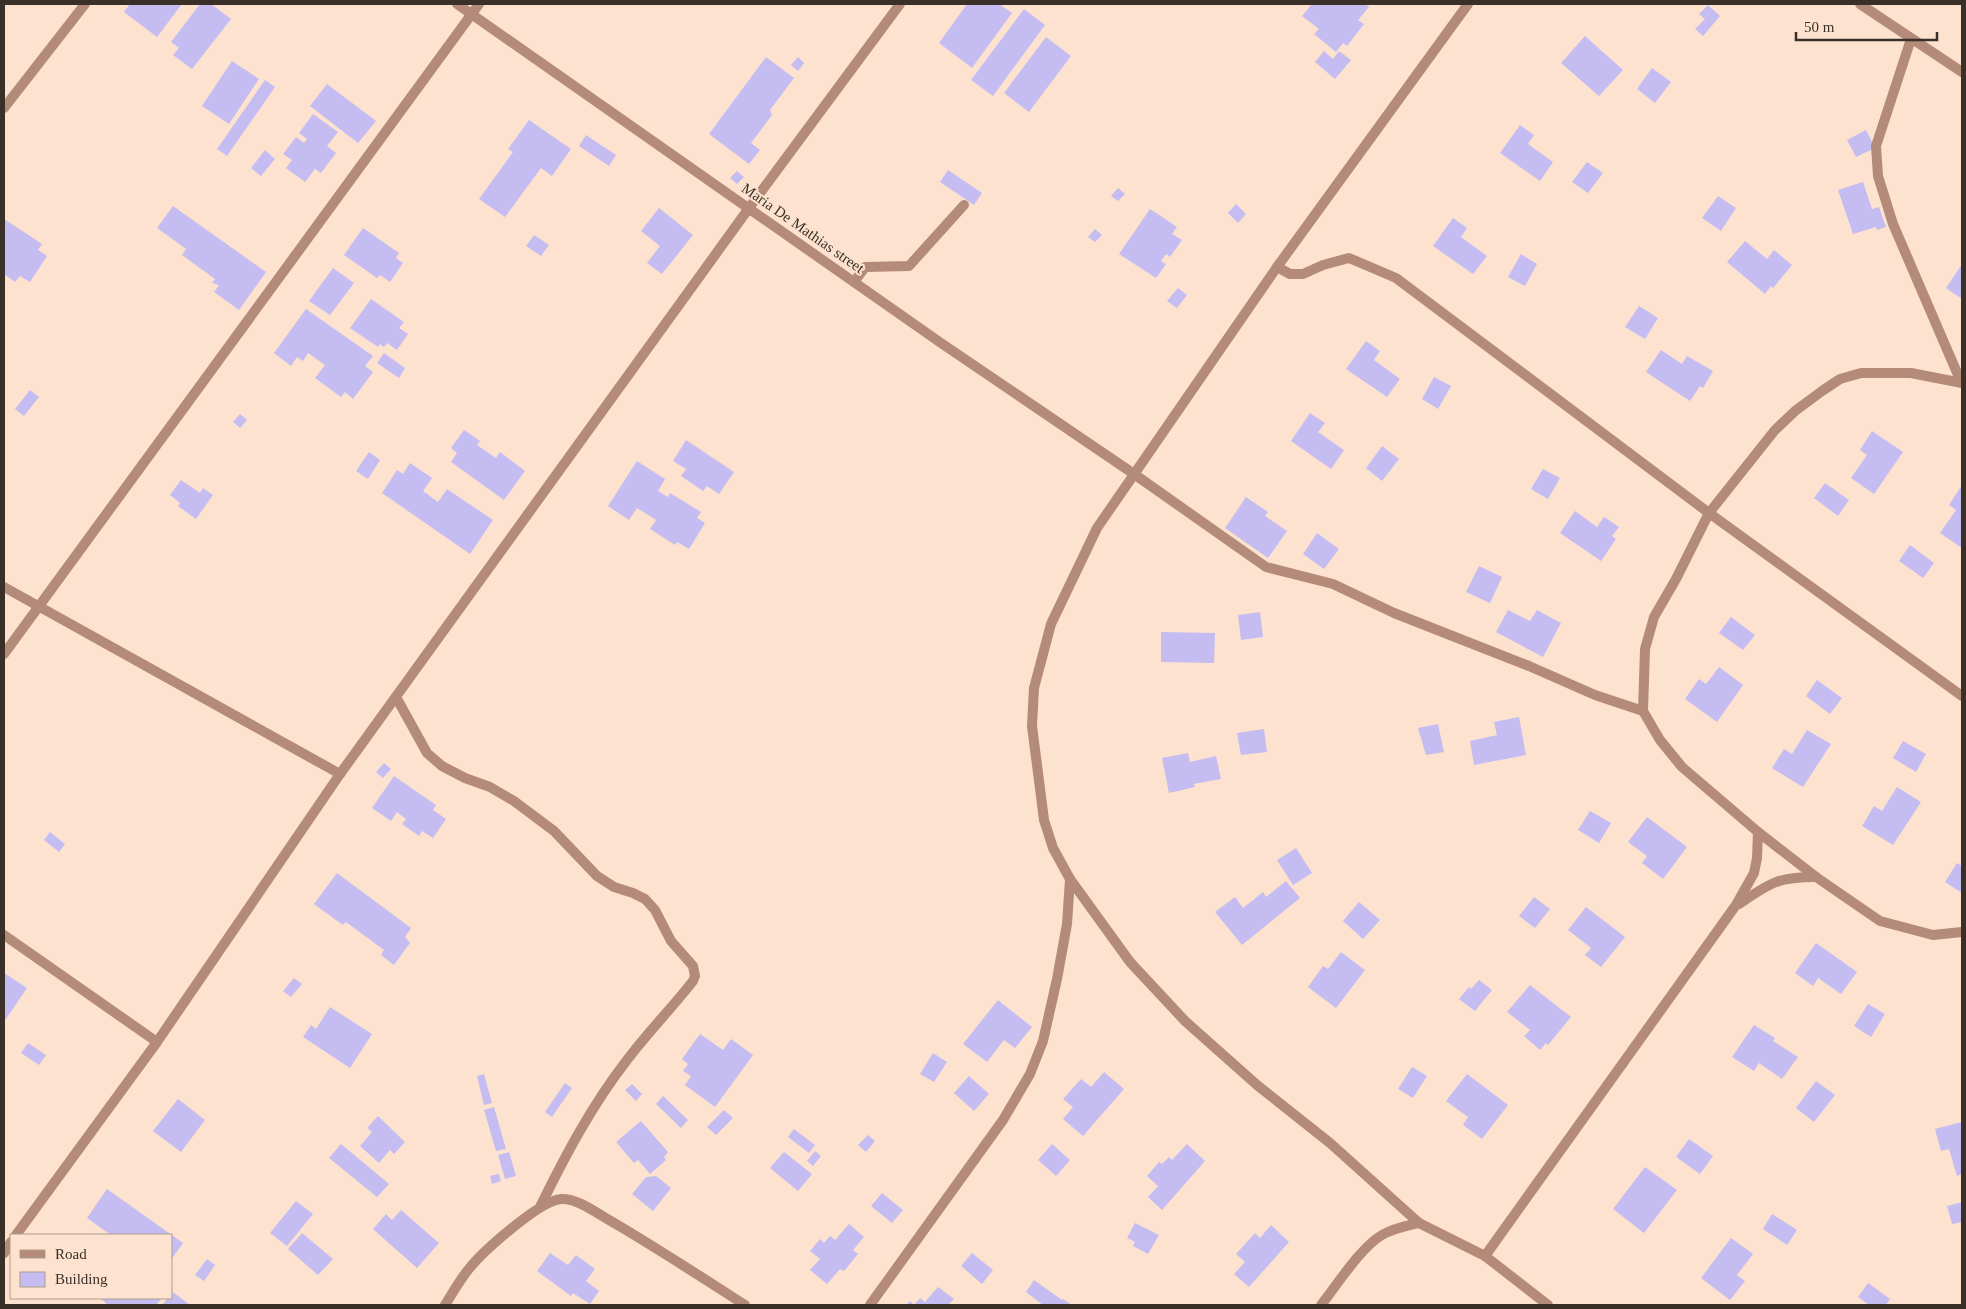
<svg xmlns="http://www.w3.org/2000/svg" width="1966" height="1309" viewBox="0 0 1966 1309" font-family="Georgia,serif">
<rect width="100%" height="100%" fill="#fde3cf"/>
<g fill="#c5bcf2">
<polygon points="130,4 182,4 157,37 124,12"/>
<polygon points="200,4 211,4 231,19 192,69 173,55 179,48 171,42"/>
<polygon points="967,4 999,4 1012,13 972,68 939,43"/>
<polygon points="1312,4 1365,4 1369,7 1358,20 1364,24 1347,46 1343,43 1336,52 1314,34 1319,29 1302,16"/>
<polygon points="1708,5 1720,16 1703,36 1695,29 1705,19 1699,14"/>
<polygon points="1024,9 1045,25 993,96 971,80"/>
<polygon points="1585,36 1623,70 1599,96 1561,63"/>
<polygon points="1046,37 1071,56 1029,112 1004,93"/>
<polygon points="1324,51 1333,59 1339,51 1351,60 1335,79 1315,62"/>
<polygon points="766,57 794,78 770,110 772,115 751,143 760,150 749,164 709,134"/>
<polygon points="798,57 804,63 798,71 791,65"/>
<polygon points="232,61 259,79 229,124 202,106"/>
<polygon points="1652,68 1671,82 1655,103 1637,89"/>
<polygon points="265,80 275,87 227,156 217,149"/>
<polygon points="327,84 376,121 358,143 310,106"/>
<polygon points="313,114 338,132 327,146 336,153 321,173 315,169 305,182 286,168 292,160 283,154 296,137 304,143 307,139 299,133"/>
<polygon points="529,120 571,149 552,176 541,168 505,217 479,199 513,152 508,149"/>
<polygon points="1520,125 1534,135 1528,144 1553,162 1540,181 1500,153"/>
<polygon points="1866,130 1875,148 1856,157 1847,140"/>
<polygon points="586,135 616,155 609,166 579,146"/>
<polygon points="265,150 275,159 261,176 251,168"/>
<polygon points="1587,162 1603,173 1588,193 1572,182"/>
<polygon points="948,170 982,193 974,205 940,182"/>
<polygon points="737,171 744,177 737,184 730,178"/>
<polygon points="1863,182 1872,209 1879,207 1886,227 1877,230 1876,227 1853,234 1838,190"/>
<polygon points="1118,188 1125,194 1118,201 1111,196"/>
<polygon points="1718,196 1736,208 1721,231 1702,218"/>
<polygon points="1236,204 1246,214 1238,223 1228,213"/>
<polygon points="173,206 266,272 239,310 214,292 219,285 212,283 215,279 182,255 186,249 157,228"/>
<polygon points="659,208 693,235 662,274 647,263 660,246 641,231"/>
<polygon points="1150,209 1177,227 1172,234 1182,240 1170,257 1166,254 1161,261 1166,264 1156,278 1119,254"/>
<polygon points="1453,218 1467,228 1461,237 1487,256 1473,274 1433,246"/>
<polygon points="4,219 42,244 38,250 47,256 30,282 20,276 15,282 4,274"/>
<polygon points="363,228 399,253 396,258 403,263 390,282 380,275 377,278 344,255"/>
<polygon points="1095,229 1102,235 1095,242 1088,237"/>
<polygon points="534,235 549,245 541,256 526,246"/>
<polygon points="1745,241 1767,259 1774,250 1792,265 1773,288 1771,286 1765,294 1727,262"/>
<polygon points="1521,254 1537,264 1525,286 1508,277"/>
<polygon points="1962,264 1962,299 1946,288"/>
<polygon points="333,268 354,283 330,315 309,301"/>
<polygon points="1178,288 1187,295 1177,308 1167,301"/>
<polygon points="371,299 404,322 399,328 408,334 397,350 387,343 384,347 380,344 378,347 350,328"/>
<polygon points="1639,306 1658,318 1645,339 1625,327"/>
<polygon points="306,309 373,356 365,366 373,372 353,399 345,392 341,397 315,378 325,365 308,353 303,361 297,357 291,366 274,353"/>
<polygon points="1366,341 1380,351 1374,360 1400,379 1387,397 1346,369"/>
<polygon points="1661,350 1682,364 1687,356 1713,371 1703,388 1700,386 1690,401 1646,372"/>
<polygon points="384,353 405,368 399,378 377,363"/>
<polygon points="1434,377 1451,386 1438,409 1422,399"/>
<polygon points="30,390 39,397 24,416 15,409"/>
<polygon points="1310,413 1325,423 1318,432 1344,450 1331,469 1291,441"/>
<polygon points="240,414 247,420 240,428 233,422"/>
<polygon points="464,430 480,441 477,445 496,458 500,452 525,471 504,500 451,462 457,453 451,448"/>
<polygon points="1872,431 1903,452 1874,494 1851,478 1867,455 1860,450"/>
<polygon points="686,440 734,472 719,494 707,486 703,491 681,476 686,469 673,461"/>
<polygon points="1382,446 1399,459 1382,481 1366,468"/>
<polygon points="369,452 380,460 368,479 356,471"/>
<polygon points="637,461 665,479 658,491 668,497 670,493 701,512 697,518 705,523 689,549 677,542 675,545 650,529 656,520 637,508 629,520 608,506"/>
<polygon points="410,463 432,478 423,491 438,502 447,489 493,520 470,554 382,493 397,470 403,474"/>
<polygon points="1543,469 1560,478 1548,499 1531,489"/>
<polygon points="181,480 200,493 203,488 213,495 196,519 178,506 180,503 170,495"/>
<polygon points="1825,483 1849,500 1838,516 1814,498"/>
<polygon points="1962,485 1962,548 1940,533 1956,510 1949,505"/>
<polygon points="1246,497 1268,512 1265,516 1287,531 1268,558 1225,528"/>
<polygon points="1575,511 1597,527 1604,517 1619,527 1612,536 1616,539 1601,561 1560,533"/>
<polygon points="1317,533 1339,549 1324,569 1303,554"/>
<polygon points="1910,545 1934,563 1923,578 1899,561"/>
<polygon points="1479,566 1502,577 1490,603 1466,592"/>
<polygon points="1508,610 1530,621 1537,610 1561,623 1543,657 1496,632"/>
<polygon points="1260,612 1263,637 1241,640 1238,615"/>
<polygon points="1731,617 1755,635 1743,650 1719,633"/>
<polygon points="1161,632 1215,633 1214,663 1161,662"/>
<polygon points="1719,667 1743,685 1717,722 1685,699 1699,679 1706,684"/>
<polygon points="1817,680 1842,698 1830,714 1806,696"/>
<polygon points="1519,717 1526,755 1474,765 1470,741 1497,735 1494,722"/>
<polygon points="1438,724 1444,752 1426,755 1418,728"/>
<polygon points="1264,729 1267,752 1241,755 1237,733"/>
<polygon points="1807,730 1831,744 1803,787 1772,768 1784,749 1792,754"/>
<polygon points="1903,741 1926,754 1916,772 1893,758"/>
<polygon points="1188,753 1190,762 1216,756 1221,779 1194,784 1195,787 1169,793 1162,758"/>
<polygon points="384,763 391,769 383,778 376,772"/>
<polygon points="394,776 436,805 433,810 446,819 433,838 422,831 419,836 402,824 406,819 397,812 391,821 372,808"/>
<polygon points="1897,787 1921,802 1893,845 1862,826 1874,806 1882,811"/>
<polygon points="1590,811 1611,823 1599,843 1578,830"/>
<polygon points="1647,817 1687,847 1663,879 1642,863 1647,856 1628,842"/>
<polygon points="50,832 65,844 59,852 44,840"/>
<polygon points="1296,848 1312,873 1293,885 1277,860"/>
<polygon points="1957,863 1962,866 1962,893 1945,882"/>
<polygon points="337,873 411,928 405,937 410,943 394,965 381,955 384,950 346,922 343,925 314,904"/>
<polygon points="1286,881 1300,898 1242,945 1215,912 1235,897 1243,908 1263,892 1266,897"/>
<polygon points="1534,897 1550,909 1535,928 1519,916"/>
<polygon points="1359,902 1380,920 1363,939 1343,921"/>
<polygon points="1586,907 1625,937 1601,967 1585,955 1591,948 1568,930"/>
<polygon points="1816,943 1857,972 1841,994 1818,978 1813,986 1795,973"/>
<polygon points="1341,952 1365,970 1336,1008 1308,987 1323,966 1328,969"/>
<polygon points="4,973 27,988 6,1019 4,1018"/>
<polygon points="294,978 302,984 291,997 283,991"/>
<polygon points="1479,980 1492,990 1475,1011 1459,999 1469,987 1471,989"/>
<polygon points="1530,985 1571,1017 1548,1045 1546,1043 1540,1050 1524,1036 1530,1030 1507,1012"/>
<polygon points="998,1000 1032,1027 1015,1048 1004,1040 987,1062 963,1044"/>
<polygon points="1868,1004 1885,1014 1871,1037 1854,1026"/>
<polygon points="330,1007 372,1034 350,1068 303,1037 311,1025 316,1029"/>
<polygon points="1754,1025 1775,1038 1773,1041 1798,1057 1782,1079 1759,1063 1754,1071 1732,1057"/>
<polygon points="700,1034 723,1050 731,1039 753,1055 715,1107 685,1085 691,1076 683,1071 688,1064 682,1059"/>
<polygon points="28,1043 46,1055 39,1065 21,1053"/>
<polygon points="933,1053 947,1062 934,1082 920,1074"/>
<polygon points="1412,1067 1427,1076 1413,1098 1398,1089"/>
<polygon points="1104,1072 1124,1089 1083,1136 1063,1119 1073,1107 1063,1099 1081,1079 1091,1087"/>
<polygon points="484,1074 492,1103 484,1105 477,1076"/>
<polygon points="1467,1074 1508,1105 1482,1139 1463,1125 1468,1117 1446,1101"/>
<polygon points="969,1076 989,1094 974,1111 954,1093"/>
<polygon points="1816,1081 1835,1095 1814,1122 1796,1108"/>
<polygon points="565,1083 572,1088 552,1117 545,1112"/>
<polygon points="632,1084 642,1094 636,1101 625,1090"/>
<polygon points="663,1096 688,1120 681,1128 656,1104"/>
<polygon points="178,1099 205,1120 181,1152 153,1131"/>
<polygon points="494,1107 506,1149 496,1151 484,1110"/>
<polygon points="724,1110 733,1118 716,1135 707,1127"/>
<polygon points="378,1116 405,1142 394,1154 390,1150 379,1163 360,1146 372,1132 367,1128"/>
<polygon points="641,1121 668,1152 664,1157 666,1160 650,1174 638,1160 634,1163 616,1142"/>
<polygon points="1962,1122 1962,1174 1957,1176 1949,1149 1941,1151 1935,1129"/>
<polygon points="794,1129 815,1145 809,1153 788,1137"/>
<polygon points="868,1135 875,1141 866,1152 858,1145"/>
<polygon points="1689,1139 1713,1156 1700,1174 1676,1157"/>
<polygon points="341,1144 389,1184 377,1197 329,1158"/>
<polygon points="1052,1144 1070,1160 1056,1176 1038,1160"/>
<polygon points="1187,1144 1205,1161 1162,1210 1148,1197 1158,1186 1147,1176 1159,1162 1162,1164 1169,1157 1172,1160"/>
<polygon points="815,1151 821,1156 813,1166 807,1161"/>
<polygon points="509,1152 516,1176 505,1179 498,1155"/>
<polygon points="784,1152 812,1174 798,1191 770,1168"/>
<polygon points="1645,1167 1677,1190 1644,1233 1613,1209"/>
<polygon points="499,1174 501,1181 492,1184 490,1176"/>
<polygon points="656,1176 671,1188 653,1211 632,1194 646,1177"/>
<polygon points="107,1189 183,1243 171,1260 171,1235 111,1235 87,1218"/>
<polygon points="882,1193 903,1210 892,1223 871,1206"/>
<polygon points="296,1201 313,1214 287,1246 270,1233"/>
<polygon points="1962,1202 1962,1222 1952,1224 1947,1206"/>
<polygon points="401,1210 439,1243 417,1268 373,1229 386,1214 392,1220"/>
<polygon points="1772,1214 1797,1230 1787,1245 1763,1229"/>
<polygon points="1135,1223 1159,1235 1148,1254 1133,1246 1135,1242 1127,1238"/>
<polygon points="849,1224 864,1237 853,1250 858,1254 844,1271 840,1269 827,1284 810,1270 820,1259 810,1251 820,1239 824,1243 830,1236 835,1240"/>
<polygon points="1271,1225 1289,1242 1249,1287 1234,1274 1245,1262 1236,1254 1255,1233 1260,1238"/>
<polygon points="302,1233 333,1259 318,1275 288,1249"/>
<polygon points="1731,1238 1753,1254 1737,1275 1745,1281 1730,1300 1701,1278"/>
<polygon points="550,1253 568,1265 576,1255 595,1269 586,1281 599,1291 590,1304 573,1293 571,1296 537,1271"/>
<polygon points="972,1253 993,1270 982,1284 961,1266"/>
<polygon points="207,1259 215,1265 204,1281 195,1275"/>
<polygon points="1034,1280 1062,1300 1063,1299 1072,1305 1043,1305 1026,1292"/>
<polygon points="1868,1283 1890,1299 1886,1305 1869,1305 1858,1297"/>
<polygon points="938,1287 954,1299 948,1305 906,1305 910,1301 914,1305 920,1298 925,1302"/>
<polygon points="173,1292 190,1305 162,1305 168,1298 171,1298"/>
<polygon points="100,1298 162,1298 156,1305 108,1305"/>
</g>
<g fill="none" stroke-linecap="round" stroke-linejoin="round">
<polyline stroke="#b48a79" stroke-width="10" points="854,282 865,267 909,266 964,205"/>
<g stroke="#b48a79" stroke-width="10">
<polyline points="457,4 941,343 1134,474 1266,567 1333,584 1394,613 1529,666 1595,695 1643,711"/>
<polyline points="1468,4 1277,267 1097,528 1051,624 1034,688 1032,726 1044,820 1053,848 1070,879 1130,962 1185,1021 1257,1085 1330,1143 1419,1223 1485,1256 1548,1305"/>
<polyline points="1860,4 1962,72"/>
<polyline points="1911,39 1876,146 1878,176 1893,224 1961,382"/>
<polyline points="4,108 85,4"/>
<polyline points="1277,267 1290,274 1303,274 1323,265 1349,258 1396,278 1709,513 1962,696"/>
<polyline points="1962,383 1911,373 1861,373 1840,379 1822,391 1795,411 1775,430 1709,513 1676,579 1654,617 1645,649 1643,711 1660,740 1682,767 1758,832 1816,877 1880,921 1933,935 1962,932"/>
<polyline points="4,587 340,774"/>
<polyline points="4,654 479,4"/>
<path d="M396 697 427 753 442 766 465 778 490 787 514 801 554 831 597 876 614 887 633 893 645 899 655 910 671 941 693 966 695 976 693 981C672 1008 648 1032 627 1060 592 1105 565 1156 540 1207"/>
<path d="M1739 904C1770 883 1777 877 1816 877"/>
<polyline points="4,935 157,1042"/>
<polyline points="16,1235 157,1042 340,774 749,208 900,4"/>
<polyline points="4,1253 11,1242"/>
<polyline points="1485,1256 1736,905 1754,873 1757,858 1758,832"/>
<path d="M445 1305C452 1294 459 1281 468 1270 482 1252 539 1201 561 1199 579 1198 600 1216 616 1224 660 1250 703 1278 745 1305"/>
<polyline points="870,1305 1003,1120 1030,1074 1043,1041 1057,979 1067,924 1070,879"/>
<path d="M1321 1305C1337 1285 1361 1247 1382 1235 1394 1228 1406 1226 1419 1223"/>
</g>
</g>
<g text-anchor="middle" dominant-baseline="central" stroke-width="4" stroke-linejoin="round" paint-order="stroke">
<g font-size="15" fill="#3a3028" stroke="#fde3cf">
<text transform="translate(803 228) rotate(35)">Maria De Mathias street</text>
</g>
</g>
<rect width="1966" height="1309" fill="none" stroke="#3a3028" stroke-width="10"/>
<rect x="10" y="1234" width="162" height="65" fill="#fde3cf" stroke="#af9b8c"/>
<rect x="20" y="1250" width="25" height="8" fill="#b48a79" stroke="#af9b8c"/>
<text x="55" y="1259" font-size="15" fill="#3a3028">Road</text>
<rect x="20" y="1272" width="25" height="15" fill="#c5bcf2" stroke="#af9b8c"/>
<text x="55" y="1284" font-size="15" fill="#3a3028">Building</text>
<path d="M1796 32v8h141v-8" fill="none" stroke="#3a3028" stroke-width="2.5"/>
<text x="1804" y="32" font-size="15" fill="#3a3028" stroke="#fde3cf" stroke-width="4" paint-order="stroke">50 m</text>
</svg>
